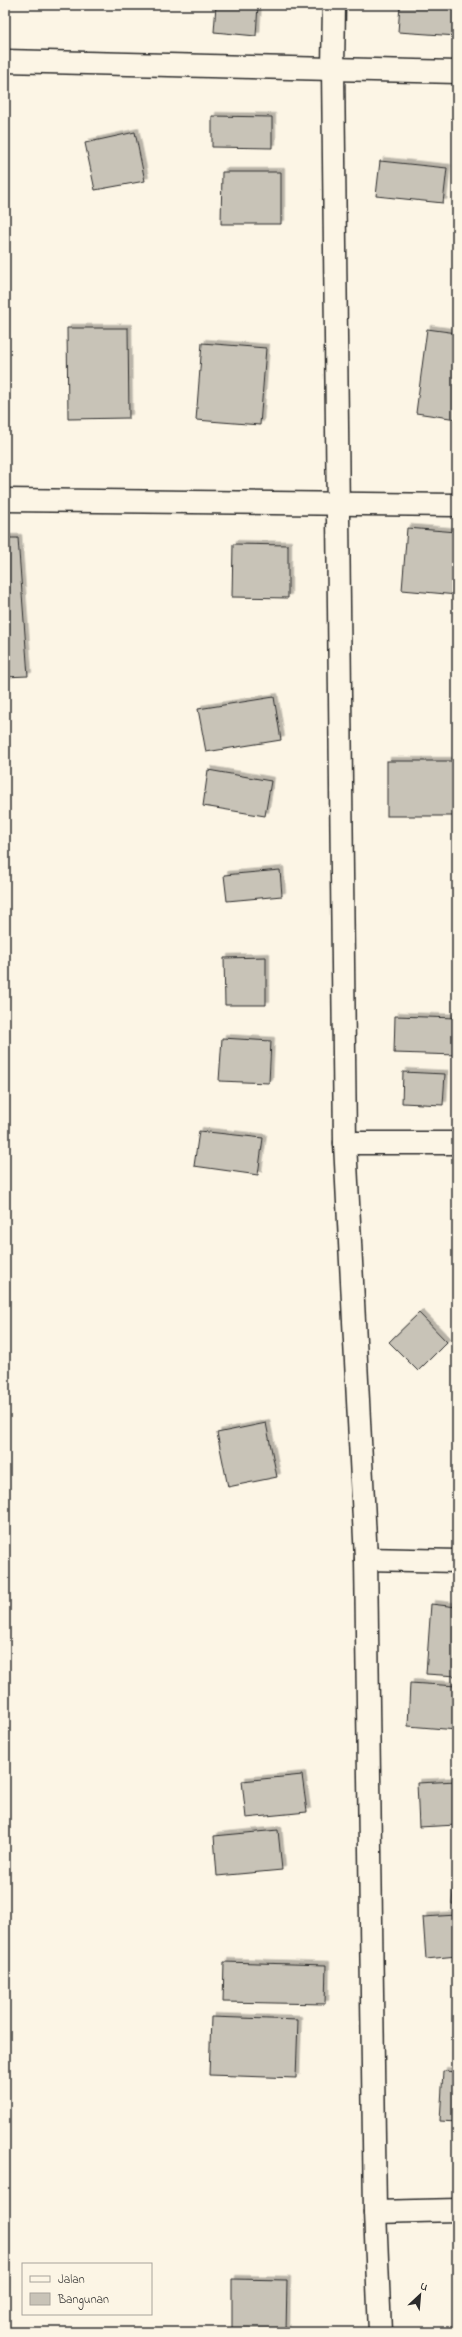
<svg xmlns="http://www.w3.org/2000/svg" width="462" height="2337" viewBox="0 0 462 2337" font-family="'Indie Flower',sans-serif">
<defs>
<filter id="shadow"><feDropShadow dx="3.5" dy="-3.5" stdDeviation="0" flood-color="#0004"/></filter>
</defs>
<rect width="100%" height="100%" fill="#fcf5e5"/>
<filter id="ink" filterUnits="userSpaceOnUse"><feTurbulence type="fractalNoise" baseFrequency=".025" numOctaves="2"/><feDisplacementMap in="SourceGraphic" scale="8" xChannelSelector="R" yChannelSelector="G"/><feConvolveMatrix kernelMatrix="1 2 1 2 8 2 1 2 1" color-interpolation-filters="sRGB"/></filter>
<g filter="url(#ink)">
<g fill="#c8c3b7" stroke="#2b2b2b" filter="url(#shadow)">
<polygon points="216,5 258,5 256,36 214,32"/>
<polygon points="400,5 457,5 457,36 398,32"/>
<polygon points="212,116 272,117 272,148 212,147"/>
<polygon points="135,132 145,181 95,190 85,143"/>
<polygon points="380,161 447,168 443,203 376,196"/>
<polygon points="222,172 281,172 281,224 221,224"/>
<polygon points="67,328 128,328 129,418 68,419"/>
<polygon points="427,329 457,333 457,419 416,413"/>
<polygon points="202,343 266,348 260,425 196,420"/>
<polygon points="407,528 457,532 457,595 402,590"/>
<polygon points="5,538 18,538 28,676 5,677"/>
<polygon points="233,544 288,545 288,598 232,597"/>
<polygon points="274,697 281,740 206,752 198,709"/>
<rect x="387" y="761" width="70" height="55"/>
<polygon points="208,770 271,781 265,816 203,806"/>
<polygon points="280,870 282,896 227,901 224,875"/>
<polygon points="266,957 266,1005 225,1005 224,958"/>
<polygon points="395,1016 457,1018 457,1055 394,1053"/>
<polygon points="222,1038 271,1041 269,1083 219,1081"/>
<polygon points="403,1072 445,1074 443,1105 402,1103"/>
<polygon points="199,1131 263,1138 258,1175 194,1166"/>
<polygon points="419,1313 447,1342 418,1371 389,1342"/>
<polygon points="266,1423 277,1477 228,1487 217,1433"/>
<polygon points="431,1604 457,1607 457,1676 426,1674"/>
<polygon points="410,1683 457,1686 457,1730 408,1726"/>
<polygon points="302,1775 307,1812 246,1818 242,1781"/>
<polygon points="457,1781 457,1825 419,1827 417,1783"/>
<polygon points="278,1830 282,1870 217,1876 214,1836"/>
<polygon points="455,1864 457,1864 457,1905 452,1904"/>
<polygon points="457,1915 457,1956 426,1959 423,1917"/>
<polygon points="224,1962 326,1965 325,2004 223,2002"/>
<polygon points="211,2017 298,2020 296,2078 209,2075"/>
<polygon points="443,2071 457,2072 457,2122 440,2121"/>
<polygon points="232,2279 287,2280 286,2332 232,2332"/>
</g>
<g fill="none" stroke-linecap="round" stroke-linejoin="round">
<g stroke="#2b2b2b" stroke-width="25">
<g id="street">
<polyline points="334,5 333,68 345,1143 366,1559 375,2212 380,2332"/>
<polyline points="5,61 457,72"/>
<polyline points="5,500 457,505"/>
<polyline points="345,1143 457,1143"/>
<polyline points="366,1559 457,1561"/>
<polyline points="375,2212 457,2210"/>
</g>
</g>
<use href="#street" stroke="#fcf5e5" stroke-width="22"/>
</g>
</g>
<rect width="462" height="2337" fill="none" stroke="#fcf5e5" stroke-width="20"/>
<rect x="10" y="10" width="442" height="2317" fill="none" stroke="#2b2b2b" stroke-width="1.5" filter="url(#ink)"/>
<rect x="22" y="2263" width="130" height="52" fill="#fcf5e5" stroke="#a8a49b"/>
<rect x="30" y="2276" width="20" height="6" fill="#fcf5e5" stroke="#a8a49b"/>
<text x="58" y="2283" font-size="12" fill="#2b2b2b">Jalan</text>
<rect x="30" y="2293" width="20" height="12" fill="#c8c3b7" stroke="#a8a49b"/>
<text x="58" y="2303" font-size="12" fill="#2b2b2b">Bangunan</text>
<g transform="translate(420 2295) rotate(26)" stroke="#fcf5e5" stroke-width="3" paint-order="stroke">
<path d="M0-3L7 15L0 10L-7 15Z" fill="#2b2b2b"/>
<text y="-6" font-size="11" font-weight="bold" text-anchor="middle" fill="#2b2b2b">U</text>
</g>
</svg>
